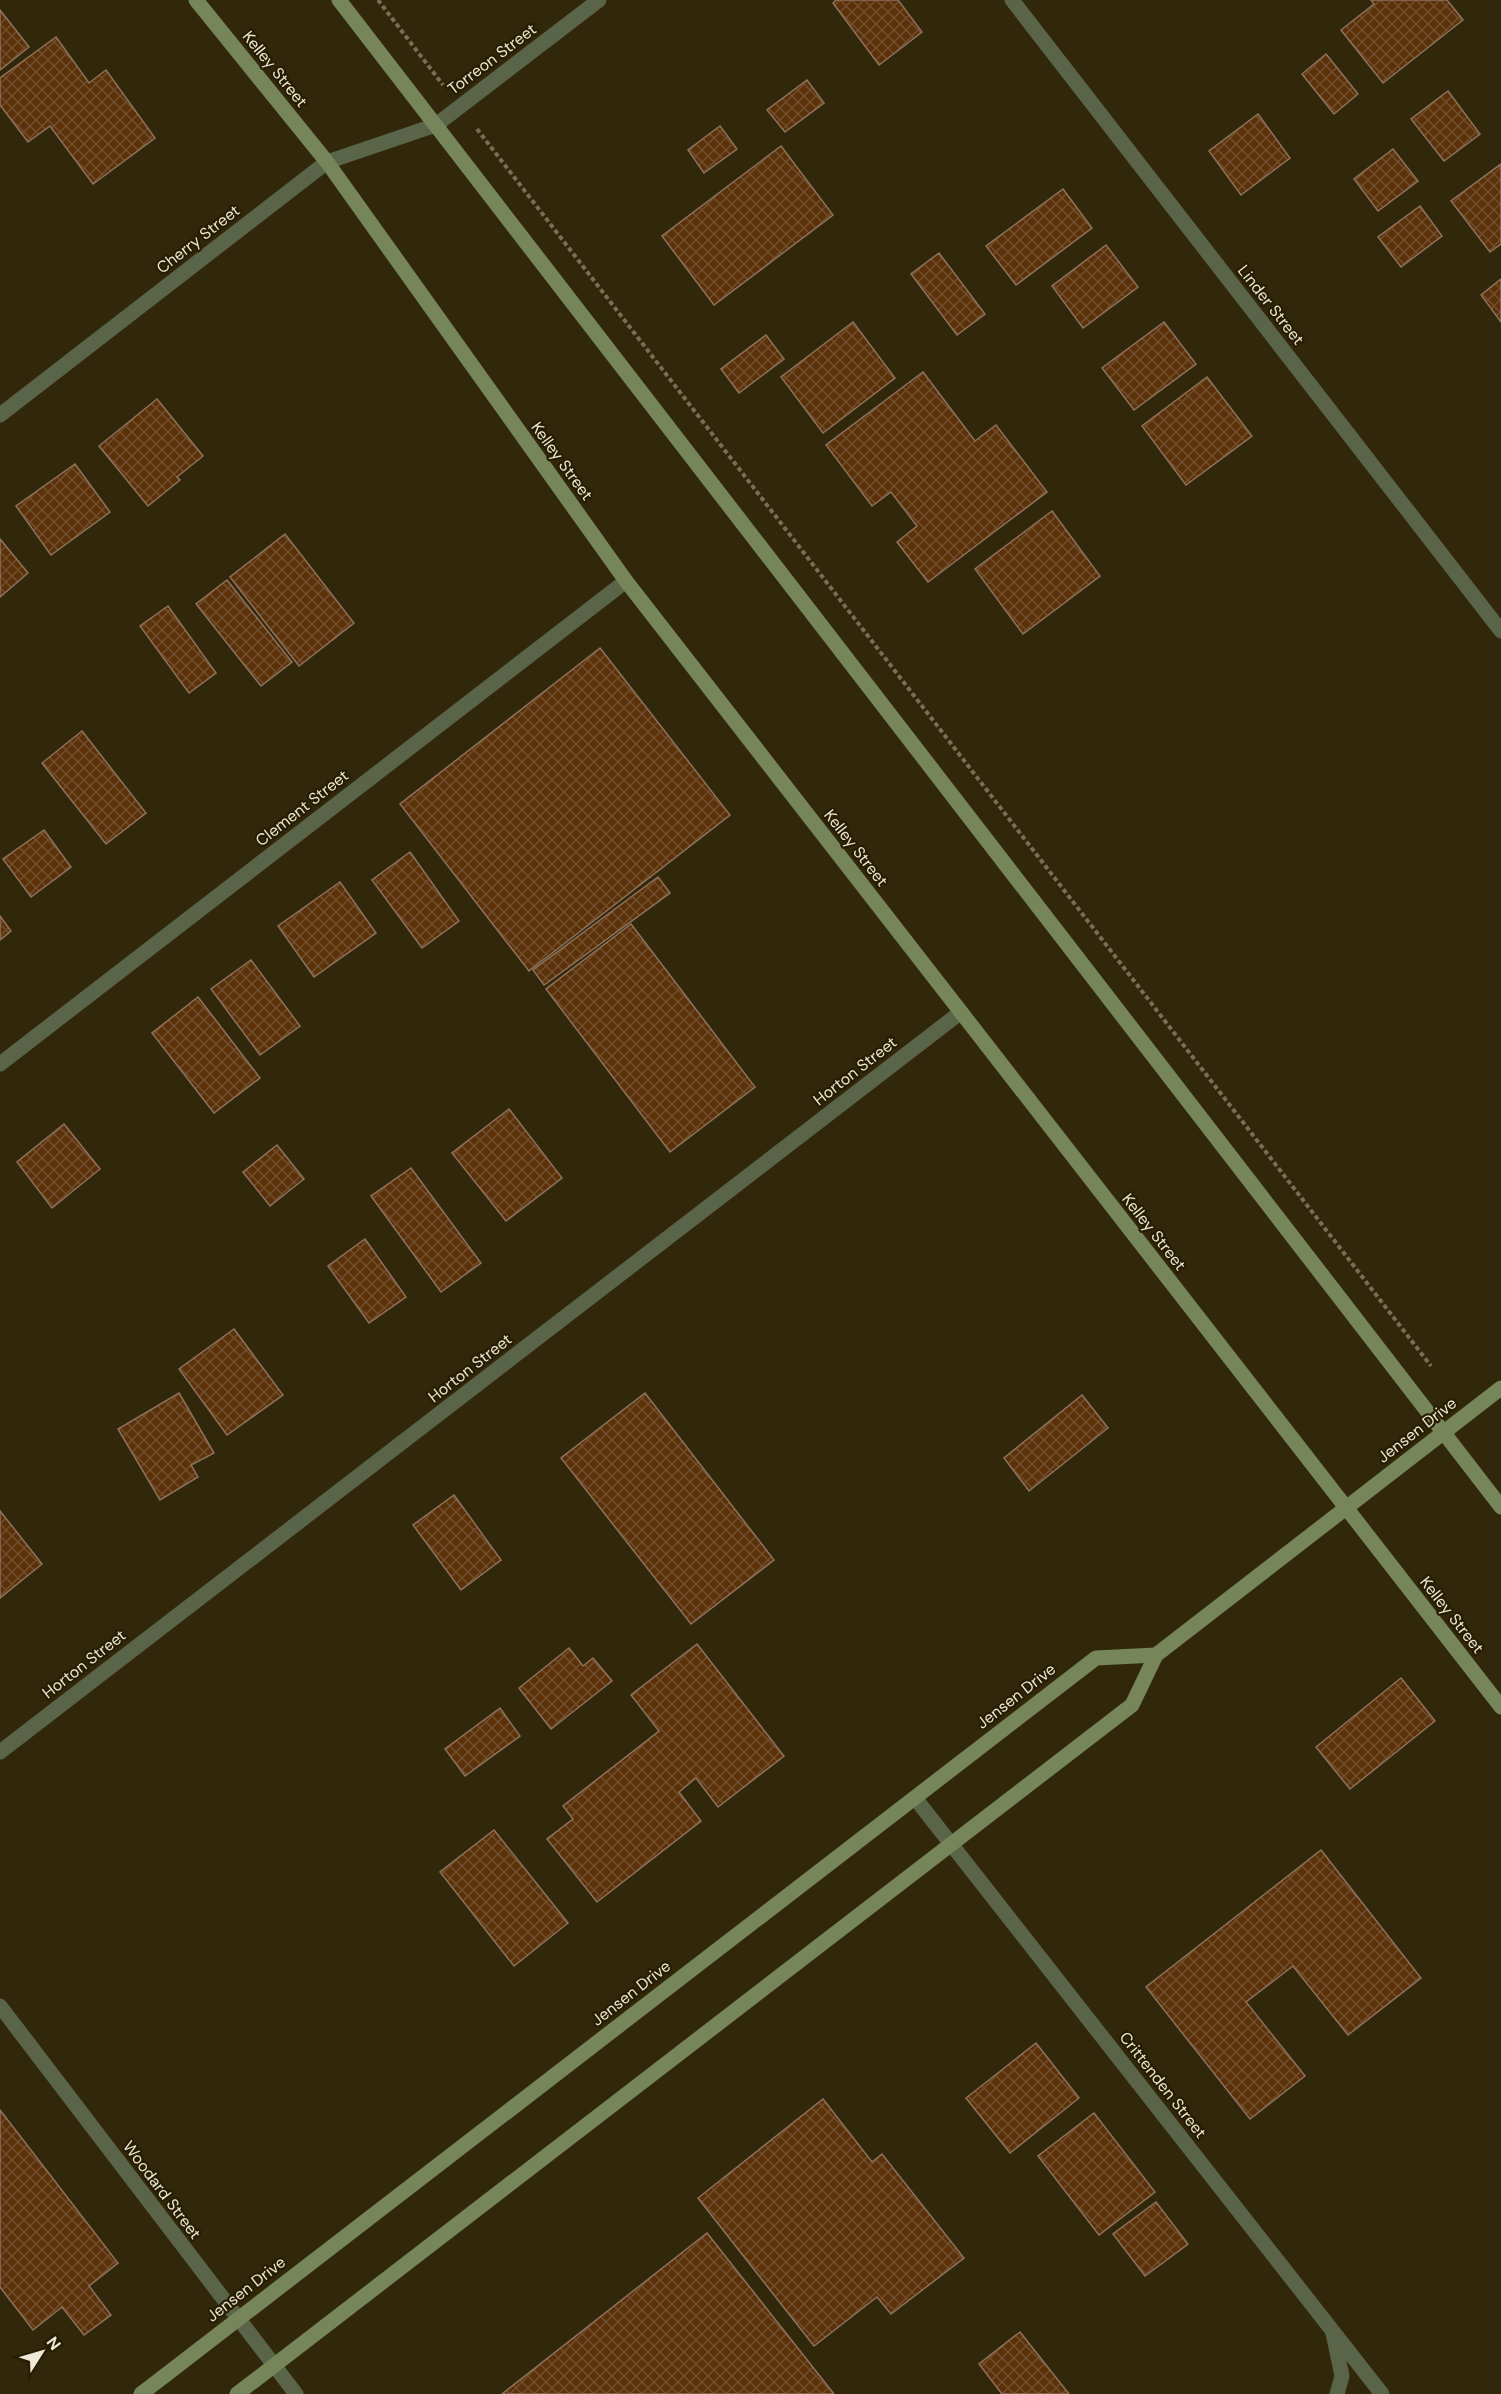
<svg xmlns="http://www.w3.org/2000/svg" width="1501" height="2394" viewBox="0 0 1501 2394" font-family="'DM Sans',sans-serif">
<defs>
<pattern id="building-cross-hatch" width="8" height="8" patternUnits="userSpaceOnUse" patternTransform="scale(1.5)"><rect width="8" height="8" fill="#5a3109"/><path d="M0 0l8 8M0 8l8-8" fill="none" stroke="#724f2c"/></pattern>
</defs>
<rect width="100%" height="100%" fill="#31270a"/>
<g fill="url(#building-cross-hatch)" stroke="#8e725d" stroke-width="1.5">
<polygon points="836,0 898,0 922,32 879,65 833,3"/>
<polygon points="1371,0 1447,0 1463,20 1383,83 1341,30 1374,4"/>
<polygon points="0,10 29,47 0,70"/>
<polygon points="56,37 89,83 106,70 155,138 93,184 50,126 28,142 0,105 0,78"/>
<polygon points="1326,54 1358,94 1334,114 1302,74"/>
<polygon points="807,80 824,103 785,132 767,110"/>
<polygon points="1448,91 1480,134 1444,161 1411,119"/>
<polygon points="1258,114 1290,158 1241,195 1209,151"/>
<polygon points="720,126 737,149 704,173 688,150"/>
<polygon points="781,146 833,215 714,305 662,236"/>
<polygon points="1393,149 1418,181 1378,211 1354,179"/>
<polygon points="1501,164 1501,244 1490,252 1451,201"/>
<polygon points="1063,189 1092,228 1016,285 986,246"/>
<polygon points="1420,206 1442,236 1401,267 1378,237"/>
<polygon points="1106,245 1138,287 1083,328 1052,286"/>
<polygon points="939,253 985,314 957,335 911,274"/>
<polygon points="1501,279 1501,322 1481,295"/>
<polygon points="853,322 895,378 823,433 781,377"/>
<polygon points="1164,322 1196,364 1134,410 1102,368"/>
<polygon points="766,335 784,359 739,393 721,369"/>
<polygon points="923,372 975,441 996,425 1047,492 928,582 897,542 917,526 891,492 872,506 826,445"/>
<polygon points="1207,377 1252,436 1186,485 1142,426"/>
<polygon points="157,399 203,456 177,477 180,480 148,506 99,446"/>
<polygon points="75,464 110,512 51,555 16,506"/>
<polygon points="1052,511 1100,576 1023,634 975,569"/>
<polygon points="285,534 354,623 299,666 230,577"/>
<polygon points="0,539 28,573 0,597"/>
<polygon points="227,580 292,662 261,686 196,604"/>
<polygon points="168,606 216,673 189,693 140,626"/>
<polygon points="600,648 730,815 529,971 400,804"/>
<polygon points="82,731 146,813 106,844 42,763"/>
<polygon points="44,830 71,867 31,897 3,859"/>
<polygon points="410,852 459,921 422,948 372,880"/>
<polygon points="658,877 670,893 544,985 533,970"/>
<polygon points="340,882 376,933 314,977 278,926"/>
<polygon points="0,916 11,931 0,940"/>
<polygon points="631,924 755,1087 670,1152 546,989"/>
<polygon points="251,960 300,1026 260,1055 211,989"/>
<polygon points="198,997 260,1078 214,1113 152,1033"/>
<polygon points="509,1109 562,1178 506,1221 452,1153"/>
<polygon points="64,1124 100,1169 52,1208 17,1162"/>
<polygon points="277,1145 304,1179 270,1206 243,1172"/>
<polygon points="411,1168 481,1263 441,1292 371,1196"/>
<polygon points="365,1239 406,1297 369,1323 328,1266"/>
<polygon points="234,1329 283,1395 227,1435 179,1369"/>
<polygon points="179,1393 214,1453 191,1465 198,1477 160,1500 118,1429"/>
<polygon points="645,1393 774,1560 691,1624 561,1458"/>
<polygon points="1082,1395 1108,1428 1029,1491 1004,1458"/>
<polygon points="454,1495 501,1560 461,1590 413,1525"/>
<polygon points="0,1511 42,1564 0,1598"/>
<polygon points="697,1644 784,1756 718,1807 696,1778 679,1792 701,1821 597,1902 547,1839 573,1819 563,1806 659,1731 631,1695"/>
<polygon points="569,1648 583,1666 593,1658 612,1681 551,1729 519,1688"/>
<polygon points="1401,1678 1435,1721 1350,1789 1316,1747"/>
<polygon points="500,1708 520,1736 465,1776 445,1749"/>
<polygon points="494,1830 568,1923 514,1966 440,1872"/>
<polygon points="1321,1850 1421,1978 1348,2035 1293,1966 1246,2002 1305,2076 1250,2119 1146,1987"/>
<polygon points="1036,2043 1079,2098 1010,2153 966,2098"/>
<polygon points="823,2099 872,2162 882,2154 964,2258 891,2314 877,2297 814,2346 698,2198"/>
<polygon points="0,2110 118,2263 89,2286 111,2315 84,2335 62,2307 33,2330 0,2287"/>
<polygon points="1094,2113 1155,2192 1099,2235 1038,2156"/>
<polygon points="1156,2202 1188,2244 1145,2276 1113,2234"/>
<polygon points="707,2233 834,2394 502,2394"/>
<polygon points="1020,2332 1069,2394 1002,2394 979,2364"/>
</g>
<g fill="none" stroke-linecap="round" stroke-linejoin="round">
<g stroke="#776f56" stroke-width="4" stroke-dasharray="4.5 3" stroke-linecap="butt">
<polyline points="378,0 443,85"/>
<polyline points="477,129 1431,1366"/>
</g>
<g stroke="#5a6449" stroke-width="15">
<polyline points="1012,0 1501,631"/>
<polyline points="0,415 327,162 436,125 599,0"/>
<polyline points="0,1064 626,581"/>
<polyline points="0,1752 961,1012"/>
<polyline points="915,1798 1382,2394"/>
<polyline points="0,2006 296,2394"/>
<polyline points="1333,2333 1342,2376 1337,2394"/>
</g>
<g stroke="#76865a" stroke-width="15">
<polyline points="196,0 327,162 626,581 1501,1707"/>
<polyline points="339,0 1501,1507"/>
<polyline points="141,2394 1096,1658 1156,1655"/>
<polyline points="237,2394 1132,1705 1156,1655 1501,1388"/>
</g>
</g>
<g text-anchor="middle" dominant-baseline="central" stroke-width="4.5" stroke-linejoin="round" paint-order="stroke">
<g font-size="16" fill="#ede8d7" stroke="#271e01">
<text transform="translate(492 59) rotate(-37)">Torreon Street</text>
<text transform="translate(275 69) rotate(51)">Kelley Street</text>
<text transform="translate(198 239) rotate(-38)">Cherry Street</text>
<text transform="translate(1271 305) rotate(52)">Linder Street</text>
<text transform="translate(562 461) rotate(54)">Kelley Street</text>
<text transform="translate(302 808) rotate(-38)">Clement Street</text>
<text transform="translate(856 848) rotate(52)">Kelley Street</text>
<text transform="translate(855 1071) rotate(-38)">Horton Street</text>
<text transform="translate(1154 1232) rotate(52)">Kelley Street</text>
<text transform="translate(470 1368) rotate(-38)">Horton Street</text>
<text transform="translate(1417 1430) rotate(-38)">Jensen Drive</text>
<text transform="translate(1452 1615) rotate(52)">Kelley Street</text>
<text transform="translate(84 1664) rotate(-38)">Horton Street</text>
<text transform="translate(1016 1696) rotate(-38)">Jensen Drive</text>
<text transform="translate(631 1993) rotate(-38)">Jensen Drive</text>
<text transform="translate(1163 2085) rotate(52)">Crittenden Street</text>
<text transform="translate(162 2190) rotate(53)">Woodard Street</text>
<text transform="translate(246 2289) rotate(-38)">Jensen Drive</text>
</g>
</g>
<g transform="translate(42 2352) rotate(53)" stroke="#271e01" stroke-width="4.5" paint-order="stroke">
<path d="M0-4.5L10 22L0 15L-10 22Z" fill="#ede8d7"/>
<text y="-9" font-size="16" font-weight="bold" text-anchor="middle" fill="#ede8d7">N</text>
</g>
</svg>
